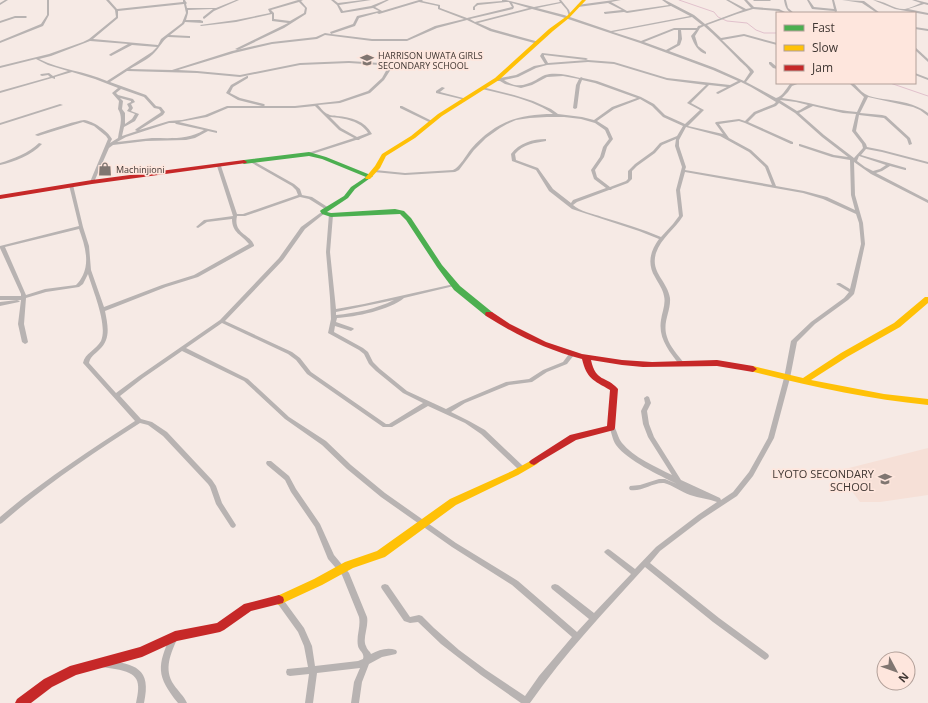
<svg xmlns="http://www.w3.org/2000/svg" width="928" height="703" viewBox="0 0 928 703" font-family="'Open Sans',sans-serif">
<rect width="100%" height="100%" fill="#f6eae5"/>
<polygon fill="#f6e0d7" points="928,448 928,495 880,502 860,502 837,471"/>
<g fill="none" stroke-linecap="round" stroke-linejoin="round">
<g stroke="#e1c1cc" stroke-width="1">
<polyline points="679,0 714,12 718,17 727,21 747,23 756,30 764,33 777,33"/>
<polyline points="890,83 928,96"/>
</g>
<g fill="#b8b3b2" fill-rule="evenodd">
<polygon points="5,0 8,0 0,5 0,3"/>
<polygon points="47,0 49,0 49,15 43,26 0,43 0,41 41,24 47,15"/>
<path d="M106 0H109L117 9 183 2V0H185L186 2 187 3 186 4 187 8H216L236 0H239L214 11 204 19 203 18V17L213 9 188 10V13L186 20H200L203 21V23L185 22 184 24 170 35 189 36H190V38L168 37C162 41 160 47 155 52 149 59 138 64 130 69L172 70 232 51 272 42 316 37 325 33 331 34 330 32 353 24 357 16 379 11 373 8 342 13H341L337 5 331 0H334L338 3 363 0H371L339 5 343 11 371 6 386 0H389L375 7 382 11 419 0H423L422 1 440 5V8L467 18 512 7 509 2H506L478 5 475 7V10H473V7L477 3 502 1V0H506L534 7 560 2 559 0H561L569 10 571 16H569L567 10 561 3 537 8 564 15 611 31 690 16 671 6 627 13 624 12 605 14 604 13V12L622 10 608 3 578 7 577 5 614 0H621L611 2 627 11 669 5 662 0H665L694 15 705 24 743 10 726 0H729L746 9 751 8 744 0H747L754 7 779 9 787 13H784L778 11 753 9 737 14 707 25 721 38 744 34 777 43V45L744 36 722 40 753 70 754 72 746 82 776 98C782 97 786 89 790 84L794 83H800L792 86 788 92 782 98C807 101 831 110 857 112L864 97 849 83H853C857 86 860 91 865 94 870 97 877 98 883 99 899 101 915 103 928 113V116L920 110 913 107 868 97 860 113 882 115 886 116 910 138 912 144 909 145 907 139 884 118 859 115 856 131 866 144 867 147 882 150 928 162V164L882 152 866 149 861 155 906 168V170H905L890 166 882 171 876 173 928 200V203L871 174 854 162 855 195 863 223 865 244 856 286 854 294 848 300 815 324 797 342 790 378 774 438 753 476 737 496 702 519 660 551 650 563 719 618 768 654 769 656 768 658 765 660 762 658 713 622 645 567C605 611 564 654 530 703H521L481 675 441 644 418 622 410 623 404 621 382 589 381 587 382 585 385 584 388 585 410 617 419 615 422 616 434 628 459 650 486 670 525 696 539 676 572 637 512 585 452 547 381 497 347 469 322 445 285 419 244 381 182 351 143 378 120 396 141 419 152 422 167 432 212 480 216 486 222 503 236 525 235 527 233 528 231 527 216 504 210 487 208 484 163 436 148 425 140 423C92 454 45 485 2 523L0 524V517C42 481 89 451 135 421L83 363C85 353 96 350 101 341 108 325 93 291 88 274L83 284 79 287 46 292 26 298 24 324 28 342 27 343 25 344 22 342 18 324 21 300H17L20 301 19 302 0 306V302L17 300H0V296H21V294L0 248V246L79 226 69 185 70 184H72L73 185 83 227 89 246 91 270 104 307 162 285 194 275 249 244C242 235 232 233 232 219L207 222 198 228 196 227 204 220 233 216 217 166 218 165H220L221 166 237 214H243L298 195 296 190 292 186 252 163V161H253L294 184 300 189 302 195 312 197 329 208 327 209H325L309 199 300 197 245 216H237C233 234 250 234 254 245V246L198 277 166 287 105 311C108 326 111 339 99 350 95 354 90 357 89 363L116 393 139 376 220 320 279 258 301 227 323 211H325V213L305 229 283 260 225 321 292 352 300 358 311 372 386 424H389L423 403 403 393 376 371 369 364 364 354 359 350 328 333 331 319 330 298 326 252 329 214H333V215L330 252 336 309 364 304 454 284 456 285 454 286 404 298C390 310 355 317 337 318L336 322 353 328 354 329 351 331 335 326 334 332 363 348 368 352 373 362 380 369 407 391 446 409 461 401 506 382 529 379 543 370 563 362 569 354H573L574 355 567 364 547 372 532 382 509 385 465 403 451 412 469 421 485 430 524 467 525 469 524 471H520L481 434 465 423 428 406 392 427H383L307 374 296 360 288 354 222 323 186 348 248 379 289 417 326 441 351 465 385 493 456 543 518 581 577 632 589 619 552 589 551 587 552 585 555 584 558 585 594 613 631 574 606 554 604 552 606 550 608 549 610 550 635 569 656 547 698 515 717 502C709 499 699 498 690 495 682 492 672 485 664 483 653 482 642 492 630 490L629 488 630 486 640 485 659 479H665L677 484C659 475 628 461 616 445 612 439 612 433 609 427L610 426H614C617 431 618 438 622 443 633 457 656 467 672 475L648 437 643 424 641 411 645 403 644 398 647 396 649 397 651 403 647 411 649 424 654 437 681 480 720 498 721 500 733 492 749 472 768 438 784 378 791 341 811 322 844 298 849 292 836 284 838 283H840L850 289 861 244 859 223 856 214 823 199 803 193 685 172 680 190 683 216C675 229 661 238 656 253 650 273 667 280 670 298 671 312 662 322 667 337 670 347 678 355 684 363L681 365 679 364C669 351 658 338 661 320 662 312 666 304 664 296 663 289 658 283 655 277 647 264 650 251 659 239L639 231 572 209 549 191 536 170 512 161 511 154C519 143 533 139 546 139V141C535 143 523 144 515 154L516 160 538 168 553 189 571 203 573 200 606 188 594 179 591 170 600 157 603 147 609 139 605 130 595 123 581 119 564 117H547L530 118 516 120 507 124 500 128 486 138 474 150 459 170 455 172 405 175 374 172 373 171 375 170 405 173 453 170C460 167 466 155 471 149 495 122 518 114 553 114 532 99 506 95 482 89V87L514 95 533 101 551 109 558 114 582 117 594 120 612 107 637 98 595 83 582 80 580 85 577 108 575 109 573 108 576 85 579 79 563 76 547 77 532 85 521 88 505 84 500 81H498L496 80 500 78 516 75 534 66 545 64 540 56 542 53 586 58 588 59 586 60 544 55V56L548 63 588 60 614 62 667 78 730 85 738 81 713 70 640 43 562 17 532 9 478 23 492 29 539 42V44H538L490 31 467 20 437 28 407 41H372L325 35 317 39 272 44 234 53 178 70 197 71 240 75 300 63 349 61 380 63 388 65 391 69 384 80 370 93 340 103 318 105C321 108 324 113 328 114 330 116 334 115 337 116 351 117 365 121 372 134L360 139 359 140H356L309 155H308V153L354 138 339 130 315 106 295 108H228L207 117 179 122 217 131V133L208 131 195 138 186 140 146 141 113 145 109 148 94 182 92 183H91L90 182 108 139 106 136 94 126 83 122 38 136 35 135C40 132 79 120 84 120 93 121 108 131 112 139L110 143 118 138C119 129 124 118 118 109L119 101 112 93 118 88 95 79 72 72 55 77V79L52 78 0 93V91L50 77 48 75 42 76 40 75 41 74 49 73 53 76 68 71 48 65 36 59 0 68V66L49 54 83 42 89 39 116 17 115 10ZM419 2 438 6V9L464 19 435 26 407 39H372L331 34 355 26 359 18 377 13 379 14ZM512 3 529 8 475 22 470 19 513 9 514 7ZM184 4 186 13 182 23 161 39 158 45 93 39 118 18V11ZM692 17 702 25 698 26 697 28H674L641 41 613 32ZM704 26C716 36 726 47 737 58 741 63 747 66 750 72L744 81 715 68 669 51 680 45 682 39 681 30H696L691 36C694 44 698 52 706 54V52L698 46 695 36 700 28ZM674 30H678V39L677 44 666 50 644 42ZM90 41 128 44 110 54 109 55 111 56 132 45 157 47 152 52 107 81C85 71 61 70 39 59L51 56ZM588 62 614 64 667 80 706 85 687 103 700 110 685 124 665 115 654 104 641 97 597 81 583 78 581 77 580 78C569 75 555 72 545 75 542 76 539 78 536 80 524 86 516 88 504 80L518 77 536 68 547 65ZM349 63 380 65 386 67 387 69 382 78 368 91 339 101 295 106H264L265 105 264 104 240 98 230 93 233 87 248 78V76H247L231 85 226 93 238 100 262 106H227L205 115 182 120 169 121 139 130 163 115 165 112 161 107 156 106 146 95 110 82 127 71 197 73 240 77 300 65ZM741 82 751 87 776 102 774 104 754 112 745 121 739 119 716 122 715 123 723 134 688 126 704 110 691 103 709 85 727 87 717 92 716 93 718 94ZM121 89 144 97 154 108 159 109 161 112 160 113 136 129 135 130 137 131 122 136 124 127 135 121 139 114 131 111 133 108 131 104 135 102 133 99 118 95 116 93ZM120 98 131 101V102L127 104 129 108 127 111 135 114 132 119 125 124V113L122 109 123 101ZM640 99 652 106 663 117 683 126 677 136 660 143 653 151 635 164 628 171V179L626 181 610 187 597 177 595 170 604 157 607 147 613 139 608 128 597 121 614 109ZM780 100 796 102 808 105 800 110 797 111 781 101ZM779 103 795 113 822 137 848 157 834 155 800 144H799V146L832 157 850 160 851 195 855 210 827 197 804 191 776 186 768 166 751 150 729 138 719 124 739 121 745 123 791 144H793V142L748 122 756 114 776 106ZM813 106 843 113 856 114 852 131 862 144 863 148 854 158 824 135 799 113ZM330 117C344 118 361 121 368 133L357 137 341 128ZM169 123H175L176 124 204 130C188 140 170 138 152 138 140 139 129 141 117 142L126 137ZM686 127 720 136 749 152 765 167 772 185 685 170 686 167 679 146V140ZM676 139 675 146 682 167 676 190 679 216 673 224 661 237C642 229 622 223 602 217 594 214 579 211 573 205L577 202 609 190H611L612 189 628 183 632 179V171L637 166 655 153 662 145ZM859 156 886 165 880 169 873 171 865 167 857 161ZM79 229C84 243 90 260 83 275 81 279 79 282 76 285L45 289 26 295 5 247ZM394 300C376 309 356 313 336 315V312Z"/>
<path d="M298 0H303L301 1 307 8 306 14 284 28 238 50 235 49 282 26 288 23 272 21V14L236 22 201 26 200 25 236 20 270 13 268 9ZM299 2 305 8 304 13 290 21 274 19V13L271 10Z"/>
<polygon points="753,0 771,0 770,1 754,1"/>
<path d="M784 0H786L788 8 794 13C787 13 785 6 784 0Z"/>
<polygon points="807,0 809,0 814,7 834,9 832,0 834,0 837,11 836,12 834,11 812,9"/>
<polygon points="842,0 864,1 880,13 877,13 862,3"/>
<path d="M873 0C883 0 895 10 905 9 910 8 916 5 921 3L912 0H916L928 3V5L924 4 908 9 928 13V15L895 9Z"/>
<polygon points="15,16 26,16 27,17 26,18 15,18 0,23 0,21"/>
<polygon points="915,27 928,29 928,31 915,29"/>
<polygon points="915,47 928,59 928,62 915,50"/>
<polygon points="769,62 771,62 777,67 777,69 773,68 769,64"/>
<polygon points="915,73 928,78 928,80 915,75"/>
<polygon points="442,87 445,88 440,92 467,99 465,100 436,93 436,91"/>
<polygon points="60,104 63,105 0,125 0,123"/>
<polygon points="400,106 402,106 434,122 431,123 400,108"/>
<path d="M39 143 42 144C32 155 14 162 0 165V163C13 159 29 153 39 143Z"/>
<path d="M267 461H271L289 476 296 489 320 524 334 555 349 573 367 617C369 626 362 639 366 646 367 650 370 651 371 654 379 650 387 647 396 650L397 652 396 654 382 657 369 664 362 682 359 703H351L354 682 360 668 317 673 313 703H305L309 674 290 676 287 675 286 672 287 669 308 667 304 646 298 632 275 600 276 598 279 597 282 598 304 628 312 646 315 666 358 661 363 659C365 653 359 651 358 646 356 636 361 627 359 617L342 575 328 559 315 527 291 492 285 480 267 465 266 463Z"/>
<path d="M174 634 177 635 178 637C171 653 163 669 174 685 178 691 184 696 187 703H178C156 676 157 666 171 635Z"/>
<path d="M105 660C135 664 152 668 144 703H136C141 681 139 673 115 669 111 668 106 668 102 667L101 664 102 661Z"/>
</g>
<polygon fill="#4caf50" fill-rule="evenodd" points="309,152 326,157 373,176 355,189 348,198 327,212 331,213 395,209 404,211 411,218 442,265 460,286 492,312 493,314 492,316 486,316 454,290 437,267 406,220 400,214 331,217 322,214 320,211 321,210 344,196 351,187 366,177 322,159 309,156 244,164 241,162 244,160"/>
<g fill="#ffc107" fill-rule="evenodd">
<polygon points="582,0 586,0 569,18 553,31 499,80 442,116 415,138 386,156 380,168 370,179 366,179 365,178 375,166 382,154 411,136 438,114 495,78 549,29 567,16"/>
<path d="M925 297H928V303L900 327 847 357 811 380 884 394 928 399V405C867 399 808 386 750 371L749 369 753 366 803 378 841 353 894 323Z"/>
<polygon points="534,459 537,460 539,462 537,464 518,475 456,505 385,557 353,568 322,585 283,603 279,605 275,603 274,600 275,597 314,579 345,562 377,551 450,499 512,471"/>
</g>
<g fill="#c62828" fill-rule="evenodd">
<polygon points="244,160 247,162 246,163 92,184 0,199 0,195 92,180"/>
<path d="M486 312H492L510 324 546 342 582 354 622 360 652 362 717 360 753 366 757 369 753 372 717 366 643 367 622 365 591 360C596 383 606 375 618 389L615 428 614 430 576 440 534 465 531 464 529 462 531 460 570 435 607 426 610 390C593 380 587 379 582 359 547 350 516 335 486 316L485 314Z"/>
<polygon points="279,595 283,597 284,600 283,603 251,611 224,630 220,632 177,641 142,657 76,675 52,687 31,703 15,703 17,699 44,679 70,666 140,647 175,631 217,623 244,604"/>
</g>
</g>
<defs>
<g id="school-bare" transform="scale(1.08)"><path d="M0-5L7-2L0 1L-7-2ZM-4 1L0 2.5L4 1V4Q0 6-4 4Z" fill="#807671" stroke="#fee6dd" stroke-width="2.5" paint-order="stroke"/></g>
<g id="shop-bare" transform="scale(1.08)"><path d="M-5-2.5h2.3a2.7 3.5 0 0 1 5.4 0H5L5.5 6h-11ZM-1.5-2.5h3a1.5 2.3 0 0 0-3 0Z" fill="#807671" stroke="#fee6dd" stroke-width="2.5" paint-order="stroke"/></g>
</defs>
<g fill-rule="evenodd">
<use href="#school-bare" x="367" y="60"/>
<use href="#shop-bare" x="105" y="169"/>
<use href="#school-bare" x="885" y="479"/>
</g>
<g text-anchor="middle" dominant-baseline="central" stroke-width="3.5" stroke-linejoin="round" paint-order="stroke">
<g font-size="9" fill="#403733" stroke="#fee6dd" text-anchor="start">
<text x="378" y="55">HARRISON UWATA GIRLS<tspan x="378" dy="10">SECONDARY SCHOOL</tspan></text>
<text x="116" y="169">Machinjioni</text>
</g>
<g font-size="11" fill="#403733" stroke="#fee6dd" text-anchor="end">
<text x="874" y="473">LYOTO SECONDARY<tspan x="874" dy="13">SCHOOL</tspan></text>
</g>
</g>
<rect x="776" y="12" width="140" height="72" fill="#fee6dd" stroke="#b2a099"/>
<rect x="784" y="25" width="20" height="6" fill="#4caf50" stroke="#b2a099"/>
<text x="812" y="32" font-size="12" fill="#403733">Fast</text>
<rect x="784" y="45" width="20" height="6" fill="#ffc107" stroke="#b2a099"/>
<text x="812" y="52" font-size="12" fill="#403733">Slow</text>
<rect x="784" y="65" width="20" height="6" fill="#c62828" stroke="#b2a099"/>
<text x="812" y="72" font-size="12" fill="#403733">Jam</text>
<g transform="translate(896 671) rotate(131)"><circle r="19" fill="#fee6dd" stroke="#b2a099"/>
<path d="M0-3L7 15L0 10L-7 15Z" fill="#807671"/>
<text y="-6" font-size="11" font-weight="bold" text-anchor="middle" fill="#403733">N</text>
</g>
</svg>
